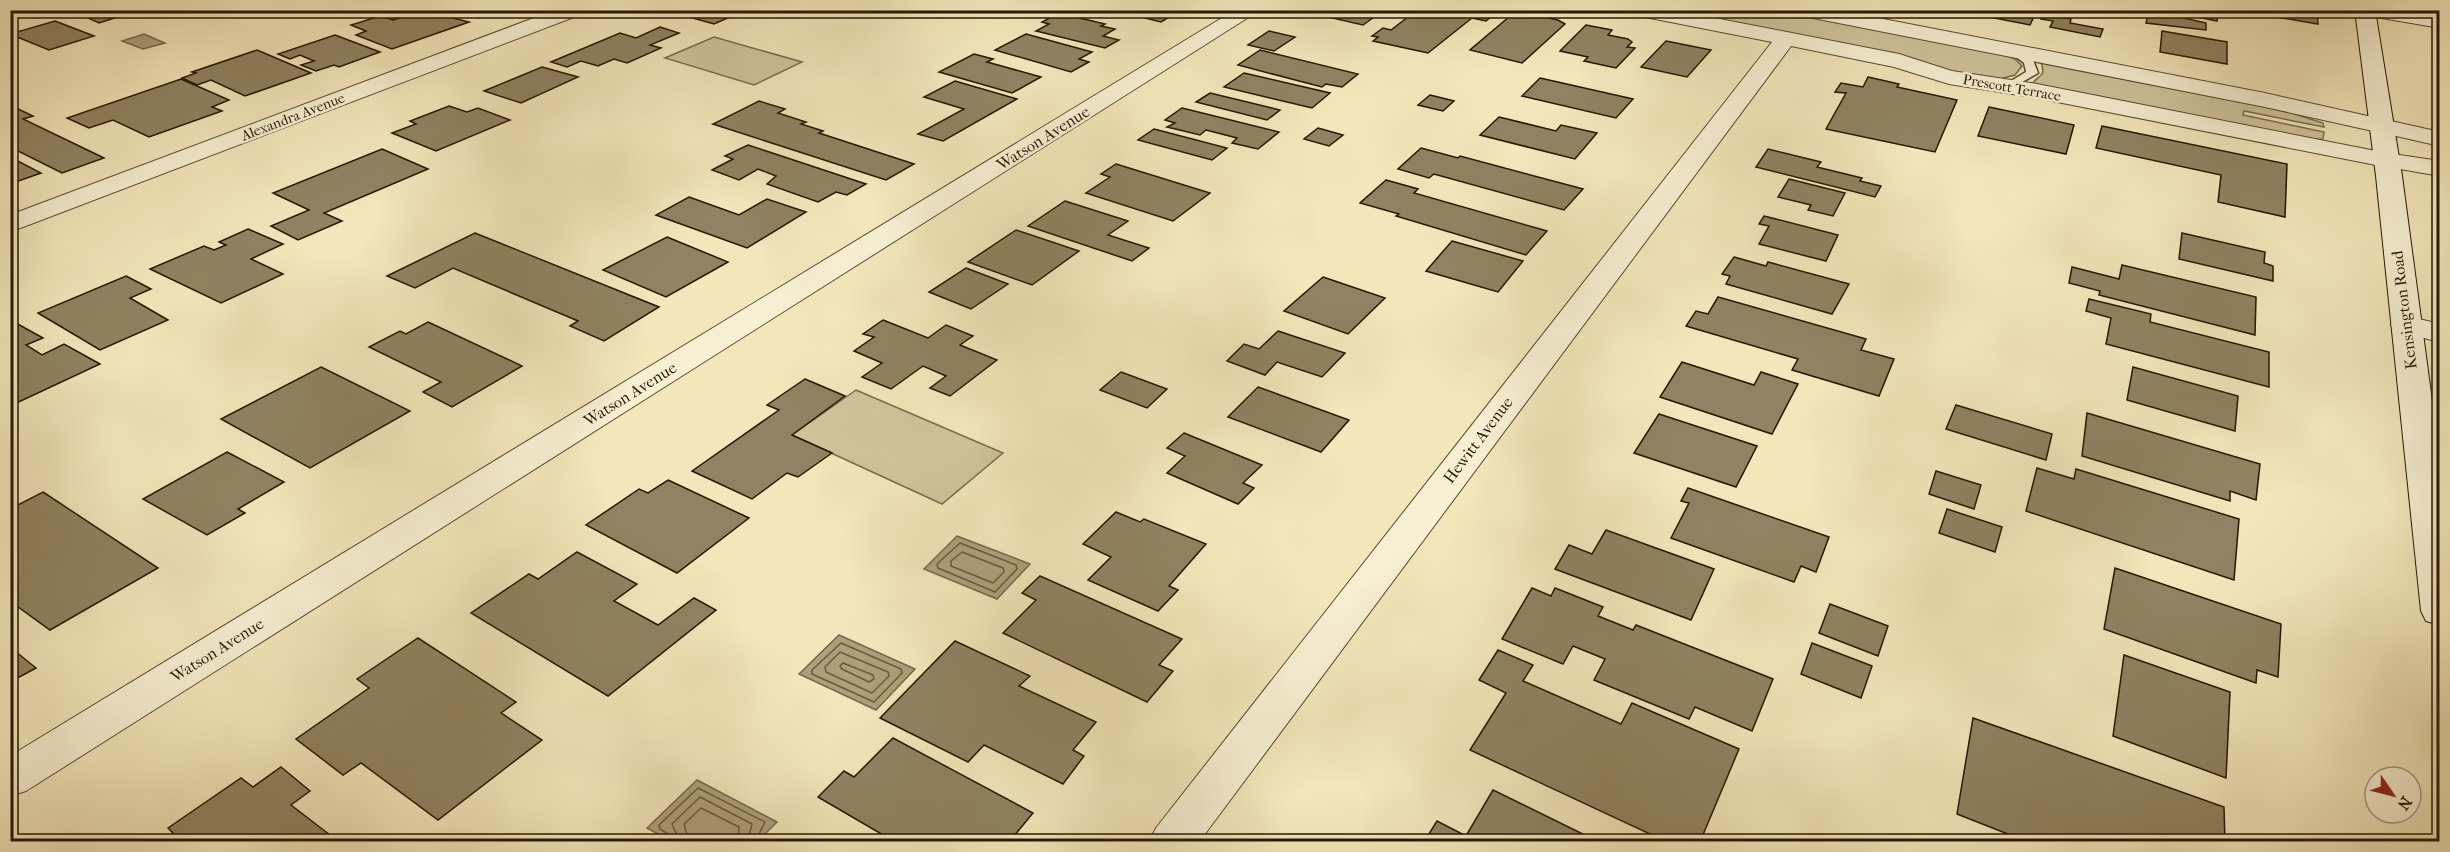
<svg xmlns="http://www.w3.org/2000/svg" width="2450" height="852" viewBox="0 0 2450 852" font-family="'IM FELL French Canon',serif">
<rect width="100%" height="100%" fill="#f2e6ba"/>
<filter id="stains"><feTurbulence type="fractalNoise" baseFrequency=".00333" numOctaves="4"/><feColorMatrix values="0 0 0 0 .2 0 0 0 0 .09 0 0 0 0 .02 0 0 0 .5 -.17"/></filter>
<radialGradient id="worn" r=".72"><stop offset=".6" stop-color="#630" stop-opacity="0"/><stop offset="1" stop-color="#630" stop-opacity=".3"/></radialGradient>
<g fill="#cfc39b" stroke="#7a6c4e" stroke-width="1.5">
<polygon points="1661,11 1782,11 1998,52 2015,59 2022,66 2015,75 1992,81"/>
<polygon points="714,37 802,62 754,85 665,58"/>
<path d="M2041 62 2285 111 2323 123 2324 127 2244 111 2243 115 2324 132 2323 139 2303 140 2032 85C2037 74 2047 79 2041 62Z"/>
<polygon points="856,390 1003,453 942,504 792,435"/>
</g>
<g fill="#ad9f7b" stroke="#77684b" stroke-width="1.5">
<polygon points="144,34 165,43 143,49 122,41"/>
<polygon points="957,536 1030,564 997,599 924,569"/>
<polygon points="839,635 915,669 876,710 799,674"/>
<polygon points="697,780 777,822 758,841 671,841 647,828"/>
</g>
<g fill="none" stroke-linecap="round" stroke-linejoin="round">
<g stroke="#6a5a3e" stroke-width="1.5">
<polygon points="960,543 1016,565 1017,569 995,592 938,568 937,564"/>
<polygon points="962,552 1003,568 1004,572 993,583 951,566 951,561"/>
<polygon points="841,643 901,669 902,673 874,702 812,674 812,670"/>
<polygon points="840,652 888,672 889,676 872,693 826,672 825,667"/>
<polygon points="843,663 873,675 874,679 869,682 842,669 840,666"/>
<polyline points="672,842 671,836 660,829 659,825 698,788 765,822 755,842"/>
<polyline points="680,842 672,824 700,797 752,824 747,842"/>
<polyline points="689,842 684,824 701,808 739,827 738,842"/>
</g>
</g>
<g fill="#908262" stroke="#261602" stroke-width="1.5">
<polygon points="92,10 140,10 99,23 79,14"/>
<polygon points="422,10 469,22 392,49 356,35 366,31 351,25 380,16 393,20"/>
<polygon points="456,10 500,10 478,18"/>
<polygon points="693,10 746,10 714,24 682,15"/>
<polygon points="1113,10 1171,10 1165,14 1171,16 1161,22"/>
<polygon points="1326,10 1384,10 1363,25 1319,15"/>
<polygon points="1417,10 1499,10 1486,21 1472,18 1428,53 1373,41 1378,37 1372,36 1383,28 1391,30"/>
<polygon points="1982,10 2037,10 2030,25 1979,15"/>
<polygon points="2149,10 2206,23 2206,30 2146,23"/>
<polygon points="2165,10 2219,10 2217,21"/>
<polygon points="2317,10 2318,24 2242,11 2242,10"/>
<polygon points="1516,11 1558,20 1565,24 1522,63 1470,50"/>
<polygon points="1059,13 1105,24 1101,26 1115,29 1103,36 1119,40 1105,48 1036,31 1049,24 1042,22"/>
<polygon points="2044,14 2071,19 2070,23 2103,29 2100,37 2050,27 2053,21 2041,19"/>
<polygon points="55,21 94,36 49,50 10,34"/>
<polygon points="1586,25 1612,30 1608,35 1628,39 1632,42 1627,47 1635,48 1616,68 1584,61 1588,57 1560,51"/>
<polygon points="660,27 679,33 650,45 661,48 627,63 614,59 598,66 581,61 567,67 551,62 620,33 636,38"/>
<polygon points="1269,31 1295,37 1274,51 1248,45"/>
<polygon points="2162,31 2227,42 2227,64 2160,52"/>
<polygon points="1026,34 1092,52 1079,59 1089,62 1071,72 995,50"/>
<polygon points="335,35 380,52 339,67 334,65 316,71 301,65 314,61 300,55 290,59 278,54"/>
<polygon points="1666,41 1711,50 1687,77 1641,67"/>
<polygon points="257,50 311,73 245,96 211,80 197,85 182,78 196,73 192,72"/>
<polygon points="1260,50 1358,74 1342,87 1326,84 1322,87 1238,65"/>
<polygon points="974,54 993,59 987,62 1041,77 1012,93 939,72"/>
<polygon points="542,67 578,77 521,103 484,91"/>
<polygon points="1244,73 1330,93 1312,108 1224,87"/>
<polygon points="1868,77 1899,84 1897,87 1957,100 1935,152 1826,129 1846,93 1835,92 1841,83 1863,87"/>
<polygon points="1540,78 1633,99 1616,118 1522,96"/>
<polygon points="181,79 229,100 212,107 222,111 149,137 113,120 89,128 67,118"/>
<polygon points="955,81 1017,99 943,141 918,134 964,109 924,97"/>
<polygon points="1210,93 1280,110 1267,120 1196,102"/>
<polygon points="1430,95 1454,101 1443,111 1418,105"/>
<polygon points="759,101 785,109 778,113 806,122 801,124 823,131 819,133 914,164 886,180 713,124"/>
<polygon points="449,106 467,112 478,108 510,120 436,151 392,133 416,124 410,121"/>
<polygon points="14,107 33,116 23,119 104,158 62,173 10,147 10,108"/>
<polygon points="1989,107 2074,125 2066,154 1978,136"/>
<polygon points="1182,108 1279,132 1258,149 1232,143 1237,138 1206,130 1200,135 1167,127 1175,123 1165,120"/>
<polygon points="1499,117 1556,131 1561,125 1597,133 1575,159 1480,135"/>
<polygon points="2102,126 2287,164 2285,217 2218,202 2221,175 2096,148"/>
<polygon points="1318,128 1343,135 1329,146 1304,139"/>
<polygon points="1154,129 1227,148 1212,160 1138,140"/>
<polygon points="748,145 866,184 847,195 836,192 818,202 767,184 776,176 758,169 739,180 712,170 733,159 725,156"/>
<polygon points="1421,148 1458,158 1460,156 1583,189 1564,210 1434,174 1429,178 1398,169"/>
<polygon points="382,149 428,169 324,213 342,221 298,240 271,226 309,210 273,193"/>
<polygon points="1768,149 1821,162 1817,167 1862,178 1860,181 1881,186 1875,197 1756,167"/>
<polygon points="10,157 41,173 10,184"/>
<polygon points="1116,164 1210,193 1173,221 1086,193 1110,177 1101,174"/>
<polygon points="1789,179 1845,193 1833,216 1808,210 1811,205 1778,197"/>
<polygon points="1386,180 1418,189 1414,193 1547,231 1526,255 1396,216 1399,214 1360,203"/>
<polygon points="689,197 739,215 767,199 806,212 747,248 656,215"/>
<polygon points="1065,201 1128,221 1108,235 1149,248 1132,261 1028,226"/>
<polygon points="1764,216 1838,235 1826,261 1759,244 1769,226 1759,224"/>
<polygon points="248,229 283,244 251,259 283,274 221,303 150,269 204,246 214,250 226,245 219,242"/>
<polygon points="1016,230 1079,251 1032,285 968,262"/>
<polygon points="475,233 659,307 604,341 570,326 578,321 453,268 415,288 387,276"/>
<polygon points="2182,233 2265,252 2264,263 2273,266 2273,281 2179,259"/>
<polygon points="667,237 728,262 666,297 603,270"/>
<polygon points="1452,241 1523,261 1498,292 1426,271"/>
<polygon points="1734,257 1766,266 1768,262 1849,284 1832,314 1726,284 1730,276 1722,274"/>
<polygon points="2122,265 2256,297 2255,335 2099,295 2100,291 2069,283 2072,267 2119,279"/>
<polygon points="966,268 1008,284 971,309 929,292"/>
<polygon points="126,276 151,289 130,298 168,320 100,350 38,313"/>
<polygon points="1323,277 1385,298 1348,334 1284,311"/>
<polygon points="1718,297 1866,339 1861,350 1894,359 1879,396 1792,370 1798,359 1686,326 1696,311 1708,314"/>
<polygon points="2089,299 2151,314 2150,322 2269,352 2269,387 2106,344 2111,318 2086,311"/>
<polygon points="883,320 928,338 946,325 973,336 960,345 997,360 950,396 930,388 946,376 923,366 891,389 862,377 882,363 854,351 874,337 863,334"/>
<polygon points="14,322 43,338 26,345 42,355 64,344 100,364 10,406 10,323"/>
<polygon points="428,322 522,366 452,407 423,392 441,382 369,347 400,331 406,334"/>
<polygon points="1278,331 1345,353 1322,377 1277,362 1265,375 1227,361 1244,344 1259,349"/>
<polygon points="1682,362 1754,385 1761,372 1798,384 1772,434 1660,397"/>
<polygon points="321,367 410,411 310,468 221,419"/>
<polygon points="2133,367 2238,396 2235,431 2127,400"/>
<polygon points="1121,372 1167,389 1147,408 1100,390"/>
<polygon points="805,379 845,396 792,435 832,453 798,477 787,473 752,499 692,471 779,410 767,405"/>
<polygon points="1258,387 1349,420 1321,452 1228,417"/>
<polygon points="1956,405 2052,434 2046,460 1946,429"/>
<polygon points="2087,413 2260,464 2256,500 2230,491 2230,501 2082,456"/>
<polygon points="1659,414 1757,446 1736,487 1634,453"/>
<polygon points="1184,433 1262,465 1243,483 1254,488 1238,504 1167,473 1185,456 1167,448"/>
<polygon points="227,452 284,482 238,509 245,513 207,535 143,499"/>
<polygon points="2037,468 2074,479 2076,469 2239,519 2234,580 2026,511"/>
<polygon points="1936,471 1981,485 1974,509 1929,494"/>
<polygon points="668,480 749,518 677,573 586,525 639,489 648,493"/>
<polygon points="1688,488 1829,537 1816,572 1801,566 1794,582 1671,538 1689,503 1681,501"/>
<polygon points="43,492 158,568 50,630 10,601 10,509"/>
<polygon points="1947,509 2002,527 1995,552 1939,533"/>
<polygon points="1116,512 1140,522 1144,519 1206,544 1169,586 1178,590 1158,611 1088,580 1111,557 1083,544"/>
<polygon points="1606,530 1714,569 1691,620 1555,569 1569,545 1592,554"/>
<polygon points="577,552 637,584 614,601 658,625 694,598 716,610 608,696 471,613 529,574 538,579"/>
<polygon points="2115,568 2281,624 2278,677 2257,670 2256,683 2104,629"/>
<polygon points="1040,576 1182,639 1159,665 1173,671 1147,702 1003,633 1036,600 1022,593"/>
<polygon points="1532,588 1551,596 1555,588 1603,607 1598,616 1633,630 1636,625 1773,679 1752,731 1695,707 1689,719 1594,680 1605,659 1573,646 1563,664 1502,639"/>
<polygon points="1830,604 1888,626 1878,656 1819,633"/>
<polygon points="418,638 516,702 501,713 542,740 438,820 361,763 343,775 296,739 369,688 357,679"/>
<polygon points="955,641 1030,676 1019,686 1096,722 1073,750 1084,756 1063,784 984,745 968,762 880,718"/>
<polygon points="1812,643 1872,666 1861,698 1801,674"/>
<polygon points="10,647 36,668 10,682"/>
<polygon points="1498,650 1533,665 1523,681 1621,724 1632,703 1739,749 1700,842 1667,842 1470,750 1506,693 1479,680"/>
<polygon points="2124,655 2230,692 2226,778 2113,736"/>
<polygon points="1973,718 2224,807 2225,842 2028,842 1957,814"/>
<polygon points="893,738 1033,813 1009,842 895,842 818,797 844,771 854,777"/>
<polygon points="281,767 310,791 291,805 339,842 160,842 173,833 168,828 241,778 253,787"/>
<polygon points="1493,790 1599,842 1424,842 1437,821 1466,836"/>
</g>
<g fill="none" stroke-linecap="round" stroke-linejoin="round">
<g stroke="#594a30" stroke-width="3">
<polygon id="service" points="2014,48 2033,60 2038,73 2010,89 2004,86 2006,84 2026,72 2024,63 2009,51"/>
</g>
<g stroke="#594a30" stroke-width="2">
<g id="minor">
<polygon points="555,10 585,10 582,14 10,232 10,215"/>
<polygon points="1235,10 1260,10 26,791 10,796 10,756"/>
<polygon points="1630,10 1674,10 1899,54 1952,71 2037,84 2386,153 2395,155 2398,160 2395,165 2386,167 2037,98 1949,84 1894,67 1791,46 1199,842 1149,842 1156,828 1772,42 1640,16 1633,14"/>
<polygon points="1793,10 1837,10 2265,93 2390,121 2394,126 2390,131 2382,133 2265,107 1803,16 1796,14"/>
<polygon points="2360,10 2409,10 2440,16 2440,28 2370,16 2363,14"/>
<polygon points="2406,316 2440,324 2440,342 2395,331 2391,325 2395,319"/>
</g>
</g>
<g stroke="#594a30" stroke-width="2">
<g id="tertiary">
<polygon points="2382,119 2440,132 2440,146 2374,131 2370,126 2374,121"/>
<polygon points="2386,153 2440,161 2440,176 2377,165 2374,160 2377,155"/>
</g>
</g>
<g stroke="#261602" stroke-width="2">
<polygon id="secondary" points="2355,10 2375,10 2402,176 2440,461 2440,625 2426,621 2421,611 2376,176"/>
</g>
<use href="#service" fill="#f7efd2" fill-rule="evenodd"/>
<use href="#minor" fill="#f7efd2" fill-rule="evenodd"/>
<use href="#tertiary" fill="#f7efd2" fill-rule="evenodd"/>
<use href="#secondary" fill="#f7efd2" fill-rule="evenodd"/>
</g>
<g text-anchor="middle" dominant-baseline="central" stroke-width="5" stroke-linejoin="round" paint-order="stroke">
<g font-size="14" fill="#261602" stroke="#f7efd2">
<text transform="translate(2012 88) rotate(10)">Prescott Terrace</text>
<text transform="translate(293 117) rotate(-21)">Alexandra Avenue</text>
</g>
<g font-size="16" fill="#261602" stroke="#f7efd2">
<text transform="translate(1043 138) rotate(-32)">Watson Avenue</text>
<text transform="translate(2404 310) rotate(-97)">Kensington Road</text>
<text transform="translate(630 394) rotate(-32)">Watson Avenue</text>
<text transform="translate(1478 440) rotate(-53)">Hewitt Avenue</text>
<text transform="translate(217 650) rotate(-32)">Watson Avenue</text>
</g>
</g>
<rect width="2450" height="852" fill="none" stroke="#f2e6ba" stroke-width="36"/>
<rect x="12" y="12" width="2426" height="828" fill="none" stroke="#261602" stroke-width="3"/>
<rect x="18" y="18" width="2414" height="816" fill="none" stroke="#261602" stroke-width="1.5"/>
<g transform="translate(2393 795) rotate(125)"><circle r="28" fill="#f7efd2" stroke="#a3987f" stroke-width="1.5"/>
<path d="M0-4.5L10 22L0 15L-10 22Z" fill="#8f2418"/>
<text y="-9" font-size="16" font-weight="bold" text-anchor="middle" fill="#261602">N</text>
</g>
<rect width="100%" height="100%" filter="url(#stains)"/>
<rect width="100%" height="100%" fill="url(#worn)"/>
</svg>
